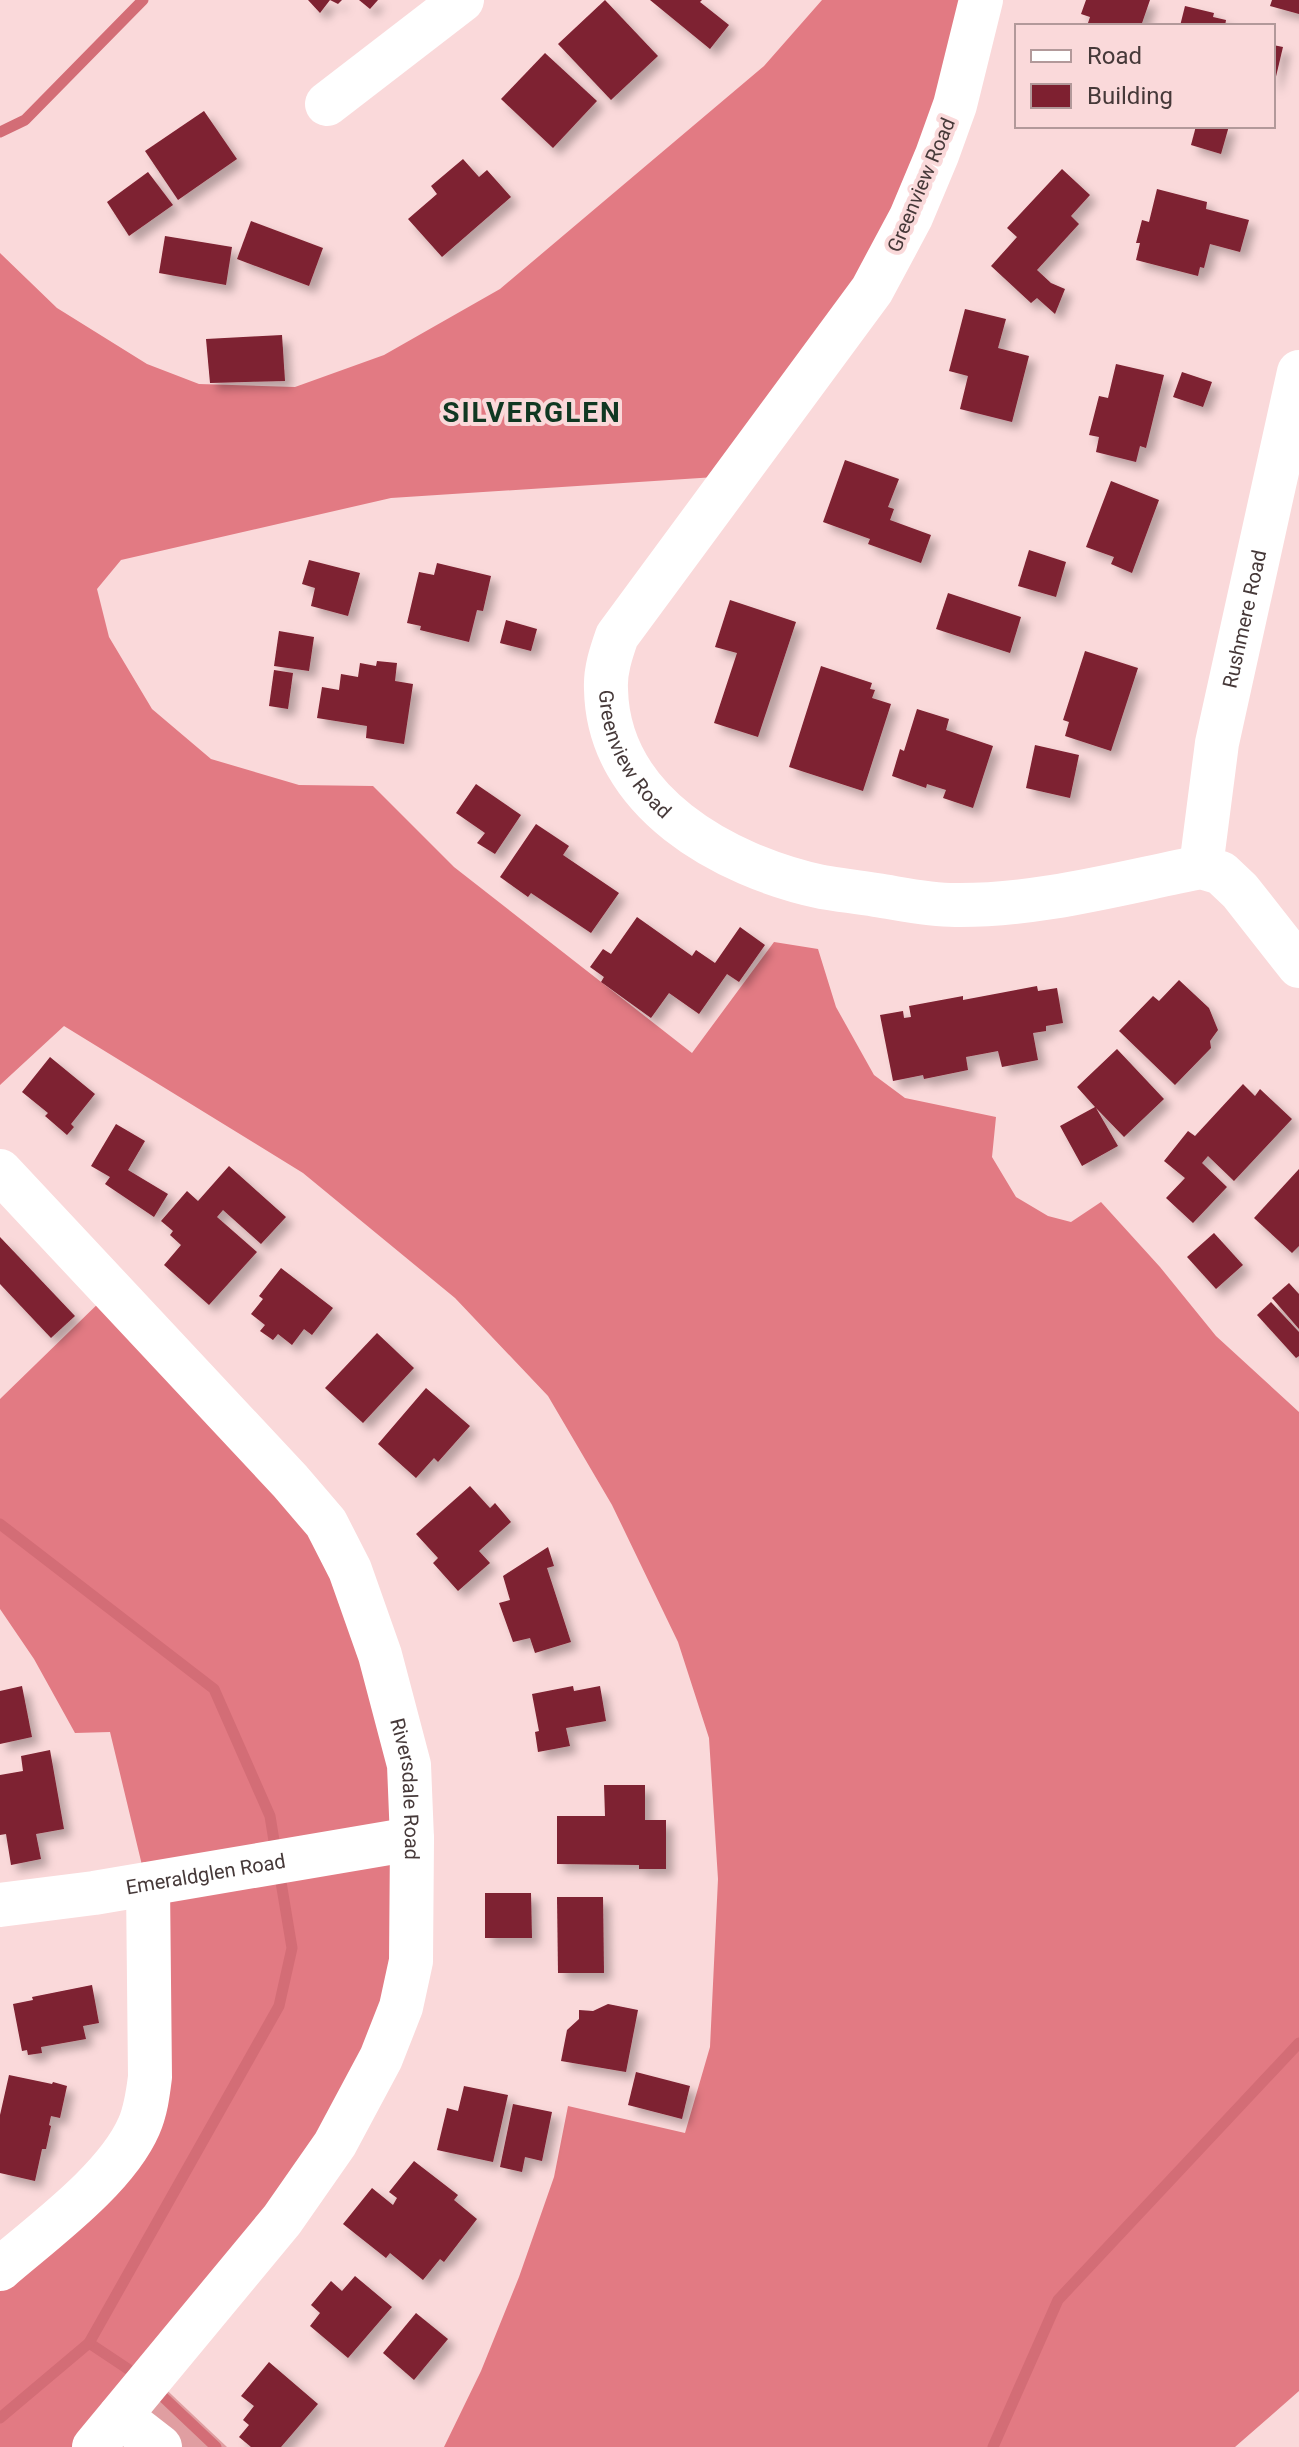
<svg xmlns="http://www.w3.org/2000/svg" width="1299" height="2447" viewBox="0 0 1299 2447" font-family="Roboto,sans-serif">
<defs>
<filter id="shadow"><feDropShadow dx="7" dy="7" stdDeviation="4" flood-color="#0004"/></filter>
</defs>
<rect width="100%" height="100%" fill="#fad9da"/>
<polygon fill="#e09ea1" points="154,2378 227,2447 99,2447"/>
<g fill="#e27a83">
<polygon points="822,0 979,0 934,152 731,476 391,498 121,560 97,589 109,637 152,709 211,759 299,785 373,786 454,867 692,1053 774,942 818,949 836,1007 874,1075 905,1098 996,1117 992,1157 1016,1197 1048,1216 1071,1222 1101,1202 1160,1267 1216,1336 1299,1412 1299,2391 1235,2447 444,2447 481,2371 519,2277 554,2177 568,2106 685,2133 710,2047 718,1879 709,1738 678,1642 612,1505 548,1396 455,1298 303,1173 64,1026 0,1085 0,253 57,308 147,364 199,384 295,387 384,355 500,289 764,66"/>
<polygon points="108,1294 318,1516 412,1840 379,2058 99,2447 0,2447 0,2268 124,2152 147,1886 110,1732 75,1733 34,1659 0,1609 0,1399"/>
</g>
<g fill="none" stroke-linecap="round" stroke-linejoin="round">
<g stroke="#d36d76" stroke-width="11">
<polyline points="0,132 25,120 143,0"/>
<polyline points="0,1524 214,1689 270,1816 276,1853"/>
<polyline points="89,2343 128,2369"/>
<polyline points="161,2395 216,2447"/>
<polyline points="0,2418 89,2343 279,2006 292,1948 279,1870"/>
<polyline points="993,2447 1058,2300 1299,2043"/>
</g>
</g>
<g fill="#7e2030" filter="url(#shadow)">
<polygon points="308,0 342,0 338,4 330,0 320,13"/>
<polygon points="359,0 378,0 370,9"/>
<polygon points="605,0 658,56 611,100 558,44"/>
<polygon points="650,0 702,0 700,2 729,25 710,49"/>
<polygon points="1086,0 1150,0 1141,26 1087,26 1090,17 1081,14"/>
<polygon points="1272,0 1299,0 1299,14 1270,6"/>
<polygon points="1185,6 1214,13 1213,17 1226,20 1225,26 1180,26"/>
<polygon points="1273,45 1283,47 1274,85 1273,85"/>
<polygon points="545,53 597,101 553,148 501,99"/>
<polygon points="204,111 237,159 178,200 145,151"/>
<polygon points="1196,126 1229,126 1221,154 1191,145"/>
<polygon points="463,159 479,177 487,170 511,197 442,257 408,219 437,194 431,186"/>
<polygon points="1062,169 1090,195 1071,216 1079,224 1037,270 1051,283 1065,289 1055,314 1037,298 1031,303 991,266 1017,237 1007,228"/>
<polygon points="148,172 173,205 129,236 107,202"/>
<polygon points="1157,189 1207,202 1206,209 1249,220 1240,252 1210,244 1204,268 1200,267 1198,276 1136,260 1140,243 1136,243 1142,220 1149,222"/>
<polygon points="251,221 323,248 309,286 237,259"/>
<polygon points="165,236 232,247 226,285 159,273"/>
<polygon points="965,309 1006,319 998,348 1029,356 1012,422 960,409 968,376 949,371"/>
<polygon points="282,335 285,381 210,383 206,339"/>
<polygon points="1116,364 1164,375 1146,448 1140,446 1136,462 1096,452 1099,437 1089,435 1099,396 1108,398"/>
<polygon points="1182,372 1212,382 1203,407 1173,397"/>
<polygon points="845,460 899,479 888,507 894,509 890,520 931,535 921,563 868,544 870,539 823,522"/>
<polygon points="1111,481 1159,500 1132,573 1111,564 1114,557 1086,547"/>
<polygon points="1029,550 1066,562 1056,597 1018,586"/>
<polygon points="309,560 360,573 348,616 311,606 315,588 302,584"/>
<polygon points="437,563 491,576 483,611 477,610 469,642 420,630 421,626 407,623 419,572 434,575"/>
<polygon points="948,593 1021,617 1010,653 936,629"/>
<polygon points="730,600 796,622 758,737 714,723 737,653 715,647"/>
<polygon points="506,620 537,629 531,651 500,643"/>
<polygon points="279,631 314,637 309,671 274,666"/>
<polygon points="1085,651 1138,668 1111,751 1065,736 1069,722 1063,720"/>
<polygon points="377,661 397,663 395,681 413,684 404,744 366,738 367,726 317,718 322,687 339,690 341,674 358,677 360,663 376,666"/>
<polygon points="821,666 872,683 870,689 875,690 872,698 891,704 863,791 789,767"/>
<polygon points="274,670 293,673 288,709 269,706"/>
<polygon points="917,709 949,719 946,730 993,746 973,808 943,798 946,790 927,784 926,788 892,776 900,749 904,751"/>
<polygon points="1035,745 1079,755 1070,798 1026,788"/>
<polygon points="476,784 521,815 495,854 477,843 485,833 456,813"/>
<polygon points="536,824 569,846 563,855 619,893 591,933 531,893 528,897 500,877"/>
<polygon points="637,917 692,956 696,950 715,963 740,927 765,945 739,982 727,974 699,1014 669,993 651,1018 601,982 604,977 590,967 603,949 611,954"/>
<polygon points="1179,980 1209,1008 1218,1030 1210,1041 1211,1048 1175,1085 1119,1031 1153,996 1159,1001"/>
<polygon points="1037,986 1038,991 1057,988 1063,1023 1046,1026 1046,1031 1033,1033 1038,1060 1002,1067 998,1051 966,1057 968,1070 924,1079 923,1075 893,1081 880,1015 903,1011 904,1018 911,1017 909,1006 963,996 963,1000"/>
<polygon points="1117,1049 1164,1099 1124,1137 1096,1108 1118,1146 1082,1166 1060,1126 1095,1107 1077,1087"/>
<polygon points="50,1057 95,1094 71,1124 74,1127 67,1135 45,1116 48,1113 22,1092"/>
<polygon points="1243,1084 1255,1096 1260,1089 1292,1119 1234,1181 1208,1156 1202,1163 1227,1187 1193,1223 1166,1198 1185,1178 1164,1161 1188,1131 1195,1136"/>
<polygon points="116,1124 145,1141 128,1170 168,1194 154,1217 105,1184 110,1177 91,1166"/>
<polygon points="229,1166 286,1217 261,1244 223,1210 217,1217 257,1252 209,1305 164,1265 181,1245 170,1235 173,1231 161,1221 187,1191 198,1201"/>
<polygon points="1299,1169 1299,1246 1292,1253 1254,1218"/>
<polygon points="1214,1233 1243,1265 1216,1289 1187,1257"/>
<polygon points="0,1237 75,1316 51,1338 0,1284"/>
<polygon points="281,1268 333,1308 312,1335 304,1329 292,1345 278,1334 273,1340 260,1331 265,1325 251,1314 263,1299 259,1296"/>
<polygon points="1289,1283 1299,1294 1299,1329 1272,1298"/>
<polygon points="1271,1302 1299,1332 1299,1356 1296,1358 1257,1315"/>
<polygon points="377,1333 414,1368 363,1423 325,1388"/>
<polygon points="426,1388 470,1426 438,1462 434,1458 416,1478 378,1444"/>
<polygon points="470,1486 490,1508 495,1503 511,1522 479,1551 490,1563 458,1591 433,1563 438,1558 416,1534"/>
<polygon points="548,1547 554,1566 547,1568 571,1642 535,1653 530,1638 513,1642 499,1603 510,1600 503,1576"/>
<polygon points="22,1686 32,1737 0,1744 0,1691"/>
<polygon points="573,1686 574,1691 600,1686 606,1721 566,1728 570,1746 538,1752 535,1732 539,1731 532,1694"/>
<polygon points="50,1750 64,1829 36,1834 41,1859 11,1865 6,1834 0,1835 0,1775 23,1771 21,1756"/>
<polygon points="604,1785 645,1785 645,1820 666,1820 666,1869 639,1869 639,1865 557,1864 557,1816 605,1816"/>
<polygon points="485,1893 531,1893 532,1938 485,1938"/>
<polygon points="557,1897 603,1897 604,1973 558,1973"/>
<polygon points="92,1985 99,2023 83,2026 86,2039 41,2047 42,2053 28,2055 27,2050 22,2051 13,2004 33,2000 32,1997"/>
<polygon points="608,2004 638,2010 626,2072 561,2061 567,2030 579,2019 579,2010 593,2011"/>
<polygon points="636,2072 690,2086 682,2119 628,2105"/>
<polygon points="9,2075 52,2084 53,2082 67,2086 60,2118 51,2116 49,2125 51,2126 46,2149 42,2149 35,2181 0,2173 0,2115"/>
<polygon points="464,2086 508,2095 493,2162 437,2150 447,2108 458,2111"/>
<polygon points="513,2104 552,2112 542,2161 525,2157 522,2172 500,2167"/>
<polygon points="414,2161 458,2195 454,2200 477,2219 444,2262 440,2259 423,2280 390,2253 386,2258 343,2224 372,2188 393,2205 397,2198 389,2192"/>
<polygon points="355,2276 392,2307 348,2358 310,2326 320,2313 311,2305 331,2281 342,2291"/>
<polygon points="416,2313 448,2339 414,2380 383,2353"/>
<polygon points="269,2362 318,2404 281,2447 251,2447 239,2437 249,2425 243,2420 254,2406 241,2396"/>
</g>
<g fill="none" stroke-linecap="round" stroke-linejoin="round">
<g stroke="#fff" stroke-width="44">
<path id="s1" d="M981 0 955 105 937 155 911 217 872 290 617 636C611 653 605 671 606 689 608 802 724 866 822 887 840 890 858 892 876 895 902 899 929 905 955 905 1038 906 1120 883 1201 867L1221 873 1240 891 1299 966"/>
<polyline points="327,104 462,0"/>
<path id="s2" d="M1201 867 1217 743 1299 372"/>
<path id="s3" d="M0 1171 290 1481 326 1523 350 1570 380 1655 409 1765 412 1839 411 1961 401 2007 381 2058 335 2144 282 2220 94 2447"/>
<path id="s4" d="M0 1905 94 1893 412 1839"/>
<path d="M0 2269C44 2231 116 2179 139 2126 146 2110 148 2093 150 2077L148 1884"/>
<polyline points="120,2416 160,2447"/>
</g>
</g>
<g text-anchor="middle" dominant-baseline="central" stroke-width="8" stroke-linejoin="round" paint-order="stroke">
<g font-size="20" fill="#463939" stroke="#fad9da">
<text transform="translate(921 185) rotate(-67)">Greenview Road</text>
<text stroke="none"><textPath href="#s2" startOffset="252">Rushmere Road</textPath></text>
<text stroke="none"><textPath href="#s1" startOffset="868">Greenview Road</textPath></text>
<text stroke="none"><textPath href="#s3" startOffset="760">Riversdale Road</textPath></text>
<text stroke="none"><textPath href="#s4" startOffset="208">Emeraldglen Road</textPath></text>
</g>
<g font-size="28" font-weight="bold" letter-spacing="2" fill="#103822" stroke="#fad9da">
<text x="532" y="412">SILVERGLEN</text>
</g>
</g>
<rect x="1015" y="24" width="260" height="104" fill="#fad9da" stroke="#b2999a" stroke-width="2"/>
<rect x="1031" y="50" width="40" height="12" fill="#ffffff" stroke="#b2999a" stroke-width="2"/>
<text x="1087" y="64" font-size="24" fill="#463939">Road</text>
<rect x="1031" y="84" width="40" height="24" fill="#7e2030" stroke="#b2999a" stroke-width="2"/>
<text x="1087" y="104" font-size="24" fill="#463939">Building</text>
</svg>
